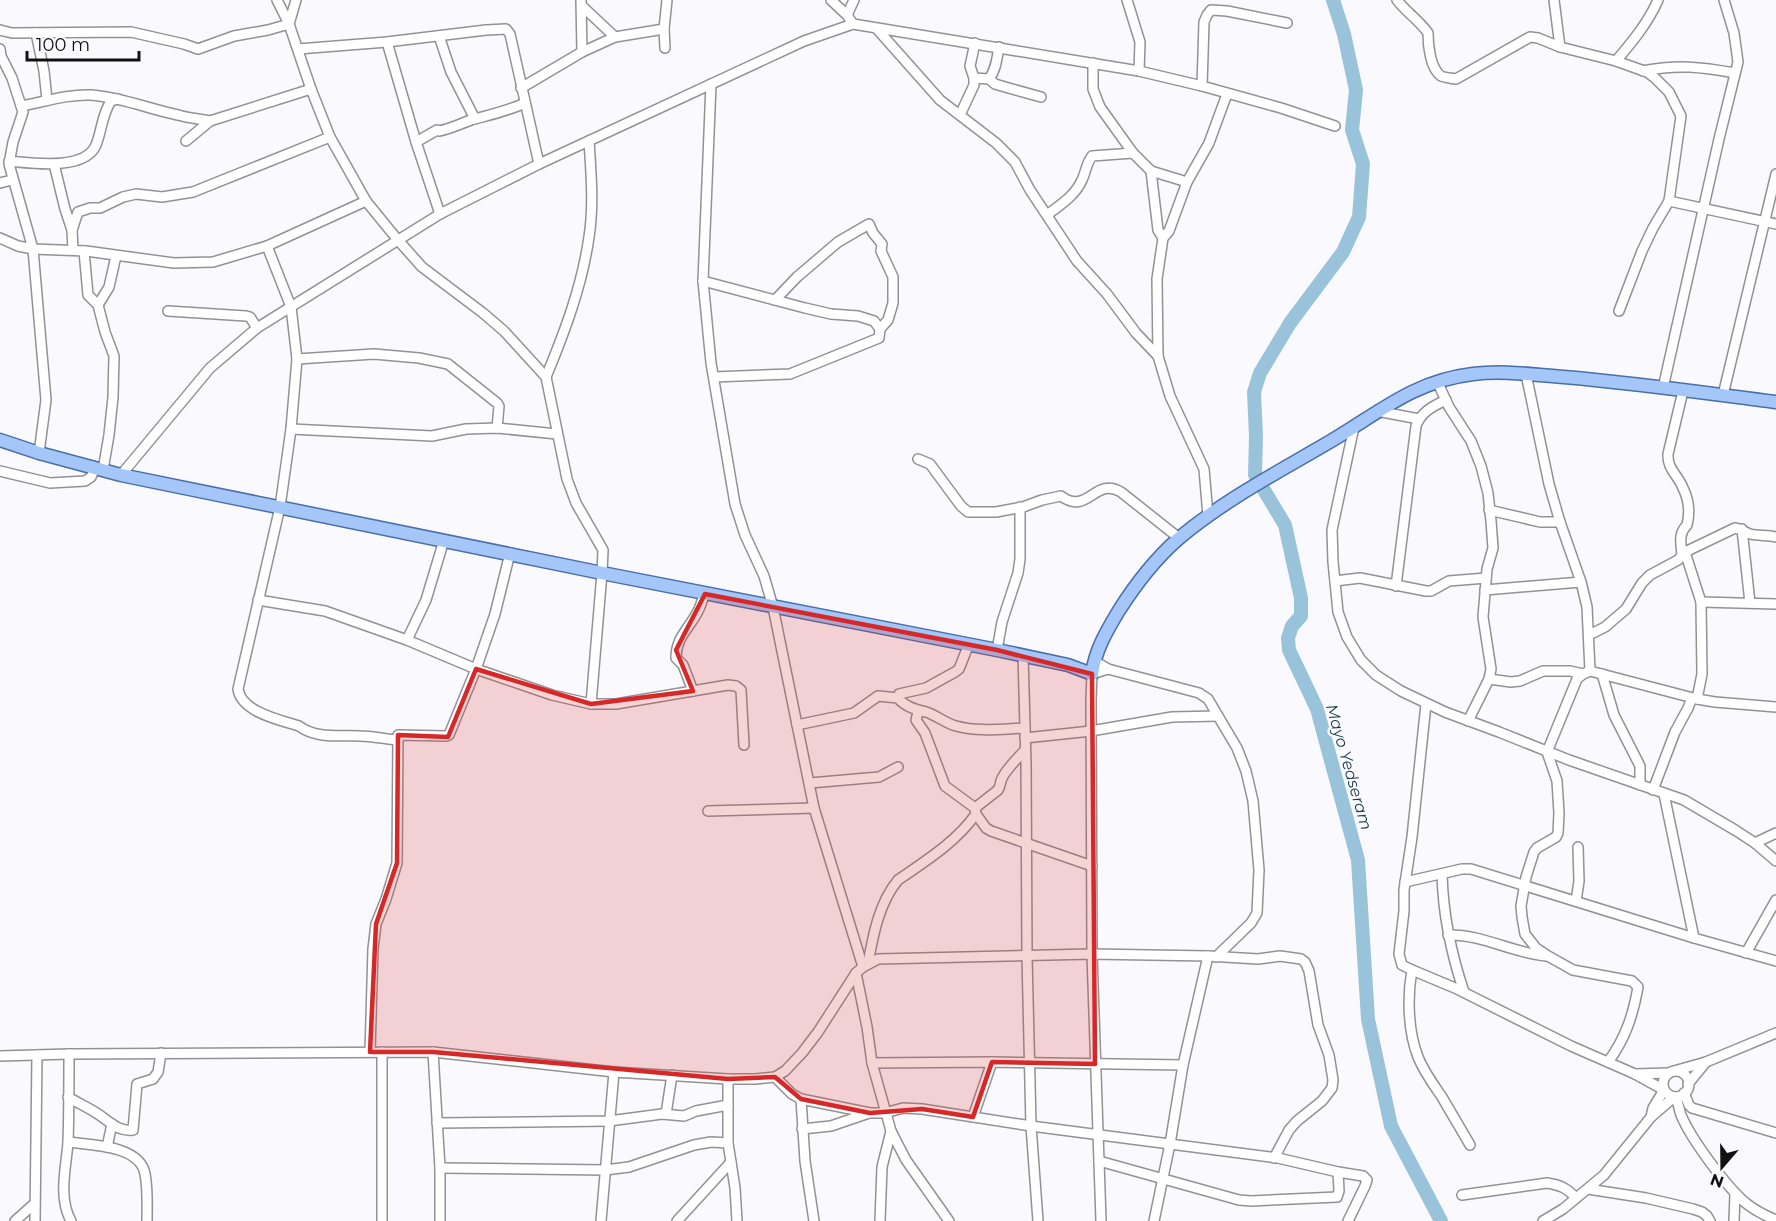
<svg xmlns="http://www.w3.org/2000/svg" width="1776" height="1221" viewBox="0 0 1776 1221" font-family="Montserrat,sans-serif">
<rect width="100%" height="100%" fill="#fafafe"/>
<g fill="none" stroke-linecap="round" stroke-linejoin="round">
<polyline stroke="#99c3db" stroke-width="14" points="1333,0 1344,34 1356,90 1352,130 1363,164 1359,217 1343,252 1290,323 1260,373 1254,392 1256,437 1255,475 1285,525 1301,598 1301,616 1292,626 1288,638 1289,650 1317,709 1358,860 1368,1019 1391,1126 1441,1221"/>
<g stroke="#929296" stroke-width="12">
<g id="minor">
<polyline points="277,0 289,24 311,89 330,137 366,201 397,239 422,267 483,313 504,331 546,377 567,479 576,503 603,550 602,573 591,704"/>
<polyline points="581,0 582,52"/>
<polyline points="831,0 847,15 853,24"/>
<polyline points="1127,0 1140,42 1139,71"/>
<path d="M1397 0C1406 12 1419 20 1428 33 1428 45 1430 68 1441 76 1445 78 1451 78 1456 79L1530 37 1538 38 1560 47 1616 61 1647 72 1655 78 1669 92 1681 116 1669 201 1653 228 1642 251 1619 311"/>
<polyline points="1554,0 1560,47"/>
<polyline points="582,6 615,37"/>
<polyline points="847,15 854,0"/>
<polyline points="877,29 940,100 996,143 1015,162 1030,190 1077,261 1107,294 1136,333 1158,356"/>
<polyline points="0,30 12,33 131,32 184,44 198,49 234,36 268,30 289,24 296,0"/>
<polyline points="36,33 44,71 47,100"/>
<polyline points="439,36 451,72 475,119"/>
<polyline points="387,42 416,142 440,214"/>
<polyline points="665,48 664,29 667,0"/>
<polyline points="0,49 1,56 12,78 23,112 13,142 9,164 33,249 46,400 39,453"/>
<polyline points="298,49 387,42 486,30 506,29 510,34 539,164"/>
<path d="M1616 61C1632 42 1648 23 1658 0"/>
<polyline points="1093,63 1093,89 1100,107 1133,153 1151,171 1187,182"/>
<path d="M1643 71C1678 64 1701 67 1735 73"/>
<polyline points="974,78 989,79 995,84 1005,87 1041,97"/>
<path d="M989 79C996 70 997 58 999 47"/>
<polyline points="711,84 703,281 711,363 735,504 745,535 764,576 773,607 814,808 863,967"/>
<polyline points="1202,86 1204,22 1207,15 1211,10 1227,11 1287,23"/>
<polyline points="521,88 582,52 615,37 664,29"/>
<path d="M21 106C44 102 67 94 91 95 121 97 149 109 178 115 188 118 199 119 210 121"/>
<polyline points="960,115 974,85 974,78 970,66 975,43"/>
<polyline points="186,141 210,121 311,89"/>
<path d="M416 142 437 130 439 131C450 129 460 124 471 120 489 115 508 111 525 103"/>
<path d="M9 161C32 163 85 171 96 145 102 130 102 114 111 101L118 99"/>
<polyline points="54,164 65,209 72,230"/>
<polyline points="1151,171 1158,230 1163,238"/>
<polyline points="0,183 12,180"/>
<polyline points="1669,201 1776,224"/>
<path d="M1047 215C1060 205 1075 196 1082 180 1086 172 1086 164 1092 156L1133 153"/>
<polyline points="0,238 18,246 33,249 86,251 174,263 213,262 267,246 366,201"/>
<path d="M267 246 291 307 297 359 291 429 280 507 238 689C241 712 280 720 299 726 316 739 340 735 360 736 372 736 385 739 398 740"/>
<polyline points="73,250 72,230 78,212 90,208 100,208 123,197 136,194 162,197 193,192 330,137"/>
<polyline points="84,251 88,295 98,305 105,332 114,356 113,397 109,435 103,470"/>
<polyline points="703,281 805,308 831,314 858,316 874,321 880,329 879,338 790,374 714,377"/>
<polyline points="775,300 797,277 838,242 869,224 873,233 882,244 881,251 893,277 893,303 888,320 880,329"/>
<polyline points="98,305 109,287 116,256"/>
<polyline points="168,311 246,316 250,317 257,328"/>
<polyline points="297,359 374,354 419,358 448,364 497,403 499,406 497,428"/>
<polyline points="1526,374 1549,484 1560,522 1581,582 1587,607 1590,671"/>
<path d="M546 377C565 331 582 286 589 237 594 205 591 172 589 141"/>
<polyline points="1437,381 1449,407 1471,441 1481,466 1488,493 1491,521 1493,548 1487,569 1483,617 1491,669 1489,679 1468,721"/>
<polyline points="1663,388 1719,139 1738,62 1734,33 1724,0"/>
<polyline points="1723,395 1776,174"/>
<polyline points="1377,411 1419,419"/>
<polyline points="1354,427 1332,530 1333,562 1338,612 1347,637 1361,660 1376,675 1401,691 1445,712 1499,732 1569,760 1684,800 1735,830 1755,843 1776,861"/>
<polyline points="291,429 432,436 466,429 497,428 557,434"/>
<path d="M918 459 930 464 961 506 968 512H996L1023 507 1042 500 1061 496C1088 516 1095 476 1121 492L1179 538"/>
<polyline points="0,471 50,483 85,481 91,477 95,468"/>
<polyline points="121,475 210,368 257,328 440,214 539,164 804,41 853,24 1139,71 1202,86 1281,108 1335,126"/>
<polyline points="1489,510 1540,522 1560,522"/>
<polyline points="1208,516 1204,469 1170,396 1158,356 1157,279 1163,238 1169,231 1187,182 1209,143 1227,94"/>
<polyline points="1742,529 1750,603"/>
<polyline points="1685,552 1701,602 1702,674 1697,699"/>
<path d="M1682 555C1681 543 1678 534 1687 525 1690 513 1689 500 1683 488 1678 475 1667 469 1668 454L1683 391"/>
<polyline points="1335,581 1360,578 1426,591 1431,591 1449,581 1486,578"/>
<path d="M1396 586 1416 426C1421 412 1433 406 1446 400"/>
<polyline points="1485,590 1581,582"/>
<polyline points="258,600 325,611 407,640 476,669 552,695 591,704 616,704 728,685 736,686 741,690 744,745"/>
<polyline points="1701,602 1776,604"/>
<path d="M1589 635 1605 627 1626 609 1642 583 1650 575 1678 560 1685 552 1735 528C1741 529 1744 532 1750 534 1758 536 1768 535 1776 537"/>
<polyline points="407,640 426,600 444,540"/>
<polyline points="997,650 1002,622 1018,573 1020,559 1020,507"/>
<polyline points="1023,655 1026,763 1027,956 1031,1126 1038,1221"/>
<polyline points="1094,661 1108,669 1199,693 1208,699 1218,716 1237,748 1246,771 1253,801 1259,870 1257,913 1251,923 1216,957"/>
<polyline points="1602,674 1614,715 1640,766 1640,785"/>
<polyline points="1489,679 1511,682 1520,681 1543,671 1570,671 1583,674"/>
<path d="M693 691 683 665 676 658C676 637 689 629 698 611 701 606 702 599 705 594"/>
<polyline points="898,698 899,694 926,688 955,672 959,669 969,644"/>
<polyline points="1426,704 1412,837 1404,890 1404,911 1399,954 1402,965 1412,970 1455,988 1571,1046 1635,1074 1664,1090"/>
<polyline points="918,712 916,720 925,733 945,786 975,808 976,814 986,828 991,831 1092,866"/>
<path d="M797 725 854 713 878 696 898 698C905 707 916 710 926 712 936 715 945 723 956 726 978 732 1001 729 1025 728"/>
<polyline points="1025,738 1091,731 1172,717 1218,716"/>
<polyline points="810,783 879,777 898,767"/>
<polyline points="1653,790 1675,732 1688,708 1692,698"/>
<polyline points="1664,794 1694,938"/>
<path d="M975 808 998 790C1000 787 1000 784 1001 781 1003 772 1019 757 1025 750"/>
<polyline points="708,811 814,808"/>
<polyline points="1755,843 1776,833"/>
<path d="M1442 874C1443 916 1451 953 1464 992"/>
<polyline points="1405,882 1462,869 1471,869 1694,938 1776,961"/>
<polyline points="1576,901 1579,881 1578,847"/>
<path d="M1448 935C1482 934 1512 953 1546 956"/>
<polyline points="1746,953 1776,900"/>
<path d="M868 964C873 935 879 903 898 880 927 860 956 842 976 814"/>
<path d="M1412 970C1407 997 1408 1031 1418 1057 1424 1072 1433 1084 1442 1097 1451 1113 1461 1129 1470 1145"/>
<polyline points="856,973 867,1027 872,1063 891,1131 906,1160 949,1221"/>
<polyline points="370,1052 373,949 376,924 386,899 397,863 398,735 446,736 449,735 476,669 495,614 510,553"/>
<polyline points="433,1052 440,1168 440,1221"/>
<path d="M69 1054C69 1083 69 1113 68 1143 66 1167 58 1198 71 1221"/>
<polyline points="0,1056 69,1054 433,1052 614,1072 728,1079 755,1079 775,1077 785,1071 802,1053 818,1032 856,973 863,967 878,959 1092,954 1208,956 1258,959 1280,956 1301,959 1305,962 1309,971 1318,1025 1329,1055 1333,1080 1332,1088 1322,1101 1297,1121 1289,1130 1274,1158"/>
<path d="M1608 1062C1625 1039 1633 1016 1638 987L1632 981 1573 970 1548 956 1536 948 1525 934 1522 917 1521 906 1526 877 1534 852 1537 848 1556 837 1558 833 1559 813 1557 781 1547 752 1577 679 1583 674 1590 671 1697 699 1715 702 1776 707"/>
<polyline points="872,1063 992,1062 1183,1065"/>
<polyline points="1674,1071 1706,1062 1776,1033"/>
<circle cx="1676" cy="1084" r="13"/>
<polyline points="1635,1074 1668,1073"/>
<polyline points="775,1077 792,1094 801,1099 870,1113 885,1113 903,1108 922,1109 1031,1126 1278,1158 1338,1172 1363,1176 1367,1180 1365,1186 1348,1221"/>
<polyline points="728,1079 728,1143 735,1188 737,1221"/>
<polyline points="1688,1084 1706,1062"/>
<polyline points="1684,1093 1689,1105 1692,1108 1776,1133"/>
<path d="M68 1097C78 1103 89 1108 98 1114 109 1121 118 1132 133 1130L137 1084 153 1079 158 1072 161 1053"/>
<path d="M1676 1097C1678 1103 1679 1109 1681 1115 1691 1139 1727 1188 1747 1204 1756 1211 1766 1216 1776 1220"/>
<polyline points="801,1099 805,1161 814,1221"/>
<polyline points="666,1114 672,1075"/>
<polyline points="973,1117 992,1062"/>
<polyline points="1651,1117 1653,1108 1664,1090"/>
<polyline points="437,1123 609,1121 662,1114 684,1116 696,1111 728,1105"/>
<polyline points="802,1129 831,1126 869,1113"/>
<path d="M68 1142C91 1145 140 1145 145 1174 148 1189 147 1206 147 1221"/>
<polyline points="107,1147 112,1124"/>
<polyline points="1099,1161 1239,1200 1251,1201 1337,1197 1339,1191 1338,1172"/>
<polyline points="440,1168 605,1170 629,1167 694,1145 711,1142 728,1143"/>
<polyline points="1588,1189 1646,1198 1693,1209 1702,1212 1707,1216 1710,1221"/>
<path d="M1462 1195 1547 1183C1560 1185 1567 1188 1576 1198"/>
<polyline points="15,1221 34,1204"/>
<polyline points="35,1221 37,1055"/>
<polyline points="382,1221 382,1052"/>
<polyline points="601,1221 614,1072"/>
<polyline points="677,1221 731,1162"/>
<polyline points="880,1221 882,1167 891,1131"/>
<polyline points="1101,1221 1092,954 1091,699 1092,674 1108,669"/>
<polyline points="1154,1221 1170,1144 1183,1065 1208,956"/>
<polyline points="1543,1221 1563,1209 1604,1175 1651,1117 1674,1097"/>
<polyline points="1734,1221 1735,1194"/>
</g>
</g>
<g stroke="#4a6ea6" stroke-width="15">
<path id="major" d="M0 440 39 453 121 475 602 573 997 650 1068 665 1092 674C1095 651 1106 632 1118 612 1135 585 1154 560 1178 539 1224 500 1280 471 1331 441 1380 412 1414 381 1473 374 1503 370 1535 375 1564 377 1635 383 1705 393 1776 402"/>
</g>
<use href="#minor" stroke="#fff" stroke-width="9"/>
<use href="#major" stroke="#a4c6f9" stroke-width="12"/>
</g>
<path fill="#d62828" fill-opacity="0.2" stroke="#d62828" stroke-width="4.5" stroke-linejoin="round" d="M705 594 997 650 1092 674 1095 1064 992 1062 973 1117 922 1109 870 1113 801 1099 775 1077 728 1079 433 1052H370L376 924 397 863 398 735 448 737 476 669 591 704 693 691 676 650Z"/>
<g text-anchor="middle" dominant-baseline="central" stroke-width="5" stroke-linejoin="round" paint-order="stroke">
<g font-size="16" font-style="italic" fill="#103547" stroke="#fafafe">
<text transform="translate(1349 767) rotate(74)">Mayo Yedseram</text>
</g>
</g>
<g transform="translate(1722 1167) rotate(200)" stroke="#fafafe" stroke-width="4.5" paint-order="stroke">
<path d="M0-4.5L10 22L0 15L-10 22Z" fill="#111112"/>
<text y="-9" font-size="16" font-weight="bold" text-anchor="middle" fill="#111112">N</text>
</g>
<path d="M27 51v9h112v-9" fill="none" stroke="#111112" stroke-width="3"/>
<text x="36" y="51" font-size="18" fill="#111112" stroke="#fafafe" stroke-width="4.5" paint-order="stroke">100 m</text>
</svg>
